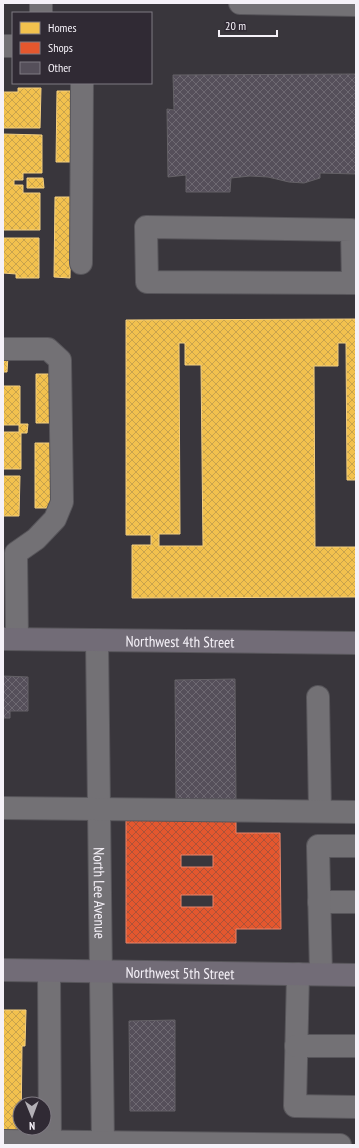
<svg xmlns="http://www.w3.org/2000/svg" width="359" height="1148" viewBox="0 0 359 1148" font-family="'PT Sans Narrow',sans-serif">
<defs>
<pattern id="homes-cross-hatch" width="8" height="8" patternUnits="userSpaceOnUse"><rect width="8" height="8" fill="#f2c14e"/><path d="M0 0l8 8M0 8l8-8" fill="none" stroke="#c8a34d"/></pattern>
<pattern id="shops-cross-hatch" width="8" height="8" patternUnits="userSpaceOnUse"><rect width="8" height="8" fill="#e4572e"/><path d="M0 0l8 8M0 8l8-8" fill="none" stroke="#ae5238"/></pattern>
<pattern id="building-cross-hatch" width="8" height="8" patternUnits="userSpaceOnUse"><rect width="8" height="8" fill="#554f5a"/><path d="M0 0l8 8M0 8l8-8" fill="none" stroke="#6e6972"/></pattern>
</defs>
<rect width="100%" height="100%" fill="#39363c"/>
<g fill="url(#homes-cross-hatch)" stroke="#f3cf81" fill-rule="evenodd">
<polygon points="18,88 41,88 40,128 3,128 3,92 18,92"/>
<polygon points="57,91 72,91 72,162 56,162"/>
<polygon points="3,134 42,135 42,173 23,173 23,180 14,180 14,185 23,185 23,193 40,193 40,230 3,230"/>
<polygon points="27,178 43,178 44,188 27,188"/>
<polygon points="55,197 71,197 70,278 54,277"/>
<polygon points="3,238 39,238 39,278 16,278 16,274 3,273"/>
<path d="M356 319V480H347L346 343H338V366H314L315 547H356V597L132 598V545H151V535H126V320ZM179 343H185V365H201L203 546H159V534H180Z"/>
<polygon points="3,356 8,356 7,372 3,372"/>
<polygon points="36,374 53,374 52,423 36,423"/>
<polygon points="3,386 20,386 20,424 28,424 27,433 21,433 21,469 3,469 3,432 19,432 19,425 3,425"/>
<polygon points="35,443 52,443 51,508 35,508"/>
<polygon points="3,476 20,476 19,516 3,516"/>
<polygon points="3,1010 26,1010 25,1046 22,1046 21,1131 3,1131"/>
</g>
<path fill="url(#shops-cross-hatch)" stroke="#e9856b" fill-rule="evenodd" d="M126 819H236V833H280L281 929H236V943H126ZM181 855H213V867H181ZM181 895H213V907H181Z"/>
<g fill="url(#building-cross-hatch)" stroke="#646166">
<polygon points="356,74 356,174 320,173 320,178 304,183 289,182 268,177 250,176 231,178 230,192 186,192 186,175 168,177 167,109 174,110 173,75"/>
<polygon points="3,676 28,677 28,711 10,711 10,718 3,718"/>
<polygon points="235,679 236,802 176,803 175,680"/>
<polygon points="175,1020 175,1111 130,1111 129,1021"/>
</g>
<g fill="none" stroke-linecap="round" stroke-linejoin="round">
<g stroke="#57555a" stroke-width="24">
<g id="minor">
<polyline points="240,3 356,5"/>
<polyline points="41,13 41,3"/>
<polyline points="3,46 13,46"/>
<polyline points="81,263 82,83"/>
<polyline points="353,283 352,230 146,227 147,282 353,283 356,283"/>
<polyline points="3,349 48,349 60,360 62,502 55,519 36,539 16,553 17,639"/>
<path id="s1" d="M97 640 103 1145"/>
<polyline points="318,697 320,811"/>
<polyline points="3,808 356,812"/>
<polyline points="319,902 356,902"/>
<polyline points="49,971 50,1142"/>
<polyline points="298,974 295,1106 356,1107"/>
<polyline points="321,974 318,846 356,846"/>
<polyline points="296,1046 356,1046"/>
<polyline points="3,1141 340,1145"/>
</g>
</g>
<g stroke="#57555a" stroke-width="24">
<g id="major">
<path id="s2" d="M3 639 356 643"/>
<path id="s3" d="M3 970 356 975"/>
</g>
</g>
<use href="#minor" stroke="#737175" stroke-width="22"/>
<use href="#major" stroke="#726c77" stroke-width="22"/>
</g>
<g text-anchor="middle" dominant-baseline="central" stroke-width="4" stroke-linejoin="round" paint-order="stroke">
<g font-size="15" fill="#f5f1f8" stroke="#302a34">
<text stroke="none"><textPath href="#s2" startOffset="177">Northwest 4th Street</textPath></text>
<text stroke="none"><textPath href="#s1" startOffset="253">North Lee Avenue</textPath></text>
<text stroke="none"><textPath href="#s3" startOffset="177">Northwest 5th Street</textPath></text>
</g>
</g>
<rect width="359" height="1148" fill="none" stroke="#f5f1f8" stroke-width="8"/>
<rect x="12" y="12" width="140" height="72" fill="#302a34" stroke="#7f7a82"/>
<rect x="20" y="22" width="20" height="12" fill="#f2c14e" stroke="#7f7a82"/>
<text x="48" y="32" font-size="12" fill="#f5f1f8">Homes</text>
<rect x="20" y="42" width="20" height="12" fill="#e4572e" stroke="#7f7a82"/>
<text x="48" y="52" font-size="12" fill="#f5f1f8">Shops</text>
<rect x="20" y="62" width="20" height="12" fill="#554f5a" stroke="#7f7a82"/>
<text x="48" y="72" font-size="12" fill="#f5f1f8">Other</text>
<g transform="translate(32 1116) rotate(179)"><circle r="19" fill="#302a34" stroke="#7f7a82"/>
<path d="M0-3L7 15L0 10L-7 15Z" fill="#b3b0b6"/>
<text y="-6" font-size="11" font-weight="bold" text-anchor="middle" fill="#f5f1f8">N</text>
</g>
<path d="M219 30v6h58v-6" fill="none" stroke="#f5f1f8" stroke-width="2"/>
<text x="225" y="30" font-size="12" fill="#f5f1f8" stroke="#302a34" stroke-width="3" paint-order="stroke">20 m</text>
</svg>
